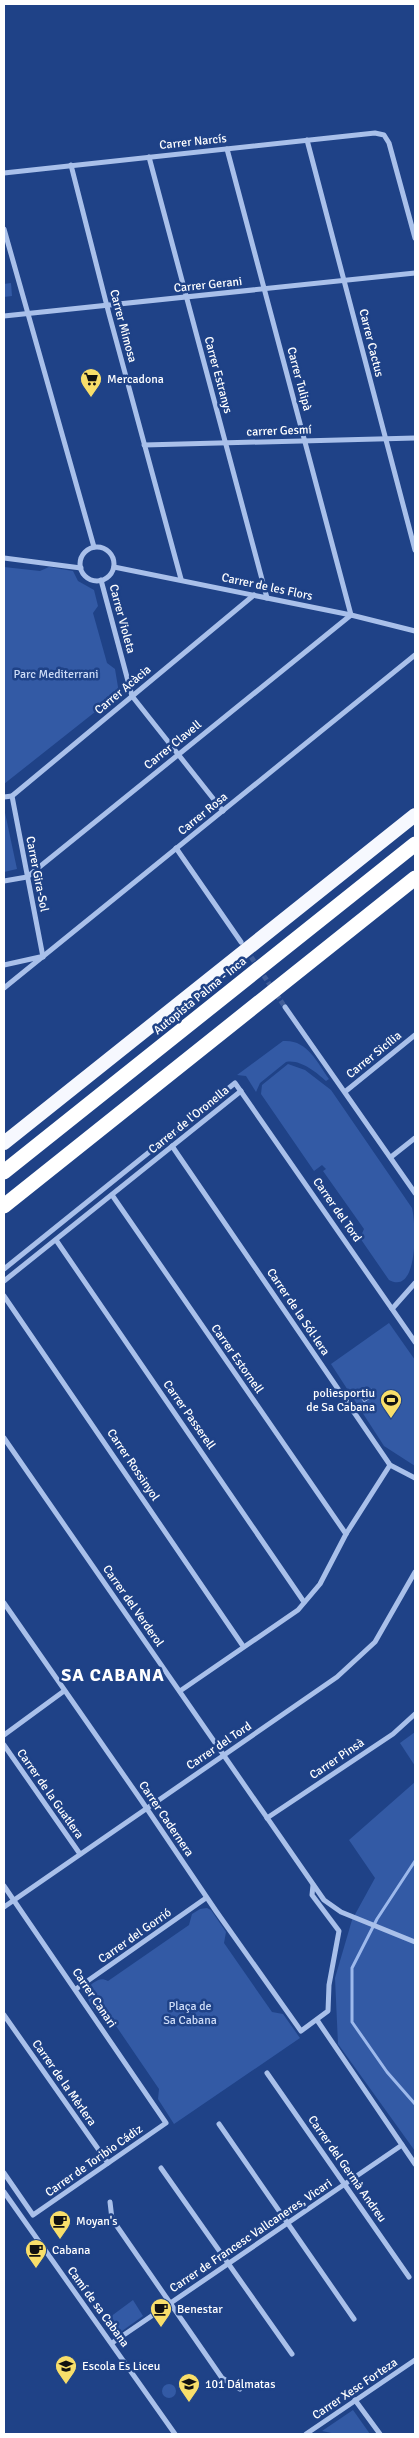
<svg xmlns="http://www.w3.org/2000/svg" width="419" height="2438" viewBox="0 0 419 2438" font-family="Signika,sans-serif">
<rect width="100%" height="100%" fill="#1f4287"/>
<g fill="#335aa5">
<polygon points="11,283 12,296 4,297 4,284"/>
<polygon points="4,567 40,571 49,567 73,571 78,581 94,590 98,606 93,613 107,663 115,669 119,693 4,784"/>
<polygon points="4,808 17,869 4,872"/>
<path d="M283 1041C307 1039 317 1062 329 1079L326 1081C316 1072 300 1059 286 1062L260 1083 256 1092 246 1076 237 1075Z"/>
<path d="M288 1064 305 1070 331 1090 412 1208C416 1223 419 1296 389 1280L360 1238 364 1229 323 1171 326 1169 322 1165 314 1171 261 1094 262 1085Z"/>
<polygon points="389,1323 415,1360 415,1466 384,1446 331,1364"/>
<polygon points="415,1732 415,1766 400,1743"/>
<polygon points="415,1782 415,2151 338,2044 335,1978 352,1920 375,1878 349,1840"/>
<path d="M207 1908 211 1910 226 1932 224 1943 272 2012 283 2014 300 2038 174 2124 158 2099 159 2089 112 2020C97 2020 78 1994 93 1983 99 1979 102 1978 108 1981L189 1925 192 1914 200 1909Z"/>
<polygon points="133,2300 143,2316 115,2336 106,2320"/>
<circle cx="169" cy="2391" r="7"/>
<polygon points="353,2410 370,2434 336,2434 322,2431"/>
</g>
<polygon fill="#3b5588" stroke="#9db9ec" points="372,1389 376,1394 364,1402 360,1396"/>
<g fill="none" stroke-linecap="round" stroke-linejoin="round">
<polyline stroke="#9db9ec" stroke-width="3" points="415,1861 377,1919 352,1968 352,2022 387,2072 415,2104"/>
<polyline stroke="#415e99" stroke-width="5" stroke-dasharray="5 2.5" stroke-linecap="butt" points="247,951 285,1007"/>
<g stroke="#a9c0ea" stroke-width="5">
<polyline points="307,140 415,550"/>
<polyline points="149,157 267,598"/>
<polyline points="71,165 109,314 181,579"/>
<polyline points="4,173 375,133 384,135 389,143 415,238"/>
<polyline points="4,229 94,547"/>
<polyline points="4,316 415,273"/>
<polyline points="144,445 415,438"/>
<circle cx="97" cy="564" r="17"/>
<polyline points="4,558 81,568"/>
<polyline points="114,567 351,615 415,631"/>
<polyline points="101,580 132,696 223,811"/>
<polyline points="12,796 43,957"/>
<polyline points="4,797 12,796 254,595"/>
<polyline points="176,848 241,942"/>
<polyline points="4,881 27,877 351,615 227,149"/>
<polyline points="4,965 40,957"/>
<polyline points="4,988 415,655"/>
<polyline points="285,1007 415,1193"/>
<polyline points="346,1091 415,1035"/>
<polyline points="172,1146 390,1465 415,1478"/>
<polyline points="391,1157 415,1138"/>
<polyline points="112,1195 346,1534"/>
<polyline points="56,1240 304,1602"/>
<polyline points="4,1269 235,1083 415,1342"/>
<polyline points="4,1281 241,1091"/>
<polyline points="4,1296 243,1646"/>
<polyline points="392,1309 415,1283"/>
<polyline points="4,1438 324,1900 341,1912 415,1942"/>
<polyline points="4,1603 141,1800 216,1911 301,2031 328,2011 329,1985 339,1931 312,1895 313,1885"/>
<polyline points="180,1691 298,1610 320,1584 346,1534 390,1465"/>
<polyline points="4,1735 64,1691"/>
<polyline points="4,1745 80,1854"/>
<polyline points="267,1818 393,1734 415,1714"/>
<polyline points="4,1886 166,2123 33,2215 4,2173"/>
<polyline points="4,1907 337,1677 375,1642 415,1572"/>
<polyline points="76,1989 206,1898"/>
<polyline points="4,2015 108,2163"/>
<polyline points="317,2020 415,2164"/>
<polyline points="267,2073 409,2277"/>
<polyline points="219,2124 354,2319"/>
<polyline points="161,2168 292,2354"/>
<polyline points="4,2192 175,2434"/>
<polyline points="110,2202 112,2219 222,2378 240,2389"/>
<polyline points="112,2343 402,2145"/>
<polyline points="355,2400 380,2434"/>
<polyline points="306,2434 415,2360"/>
</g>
<polyline stroke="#f6f8fe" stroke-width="14" points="4,1143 415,815"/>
<g stroke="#fff" stroke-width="15">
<polyline points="4,1172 415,844"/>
<polyline points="4,1206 415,878"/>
</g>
</g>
<defs>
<g id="supermarket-pin" transform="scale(1.125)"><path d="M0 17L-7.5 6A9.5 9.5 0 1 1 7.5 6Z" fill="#f8de6a" stroke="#1f4287"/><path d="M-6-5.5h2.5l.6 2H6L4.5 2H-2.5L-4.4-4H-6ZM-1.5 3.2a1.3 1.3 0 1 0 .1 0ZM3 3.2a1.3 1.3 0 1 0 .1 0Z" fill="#111"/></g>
<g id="stadium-pin" transform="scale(1.125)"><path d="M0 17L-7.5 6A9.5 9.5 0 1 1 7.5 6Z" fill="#f8de6a" stroke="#1f4287"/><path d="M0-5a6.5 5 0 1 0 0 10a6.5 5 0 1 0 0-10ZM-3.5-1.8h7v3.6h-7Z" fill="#111"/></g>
<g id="cafe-pin" transform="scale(1.125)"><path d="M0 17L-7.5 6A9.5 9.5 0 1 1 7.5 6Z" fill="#f8de6a" stroke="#1f4287"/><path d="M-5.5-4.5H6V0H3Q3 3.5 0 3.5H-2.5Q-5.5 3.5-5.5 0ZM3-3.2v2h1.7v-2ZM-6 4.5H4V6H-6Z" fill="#111"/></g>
<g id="school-pin" transform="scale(1.125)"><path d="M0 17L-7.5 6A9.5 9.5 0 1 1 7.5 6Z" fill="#f8de6a" stroke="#1f4287"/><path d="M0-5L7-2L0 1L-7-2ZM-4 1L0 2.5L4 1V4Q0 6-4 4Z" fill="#111"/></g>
</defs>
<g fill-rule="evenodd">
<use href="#supermarket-pin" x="91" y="379"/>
<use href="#stadium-pin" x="391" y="1400"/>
<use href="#cafe-pin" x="60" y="2221"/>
<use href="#cafe-pin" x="36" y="2250"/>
<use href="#cafe-pin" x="161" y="2309"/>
<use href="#school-pin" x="66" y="2366"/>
<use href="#school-pin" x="189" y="2384"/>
</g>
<g text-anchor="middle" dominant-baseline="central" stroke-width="5" stroke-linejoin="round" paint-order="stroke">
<g font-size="12" fill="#fff" stroke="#1f4287">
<text transform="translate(193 142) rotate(-6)">Carrer Narcís</text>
<text transform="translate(208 285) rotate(-6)">Carrer Gerani</text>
<text transform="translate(123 326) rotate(75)">Carrer Mimosa</text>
<text transform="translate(371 343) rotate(76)">Carrer Cactus</text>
<text transform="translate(218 375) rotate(75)">Carrer Estranys</text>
<text transform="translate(299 379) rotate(75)">Carrer Tulipà</text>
<text transform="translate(279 431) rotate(-2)">carrer Gesmí</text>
<text transform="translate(267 587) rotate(12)">Carrer de les Flors</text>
<text transform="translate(122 619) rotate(75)">Carrer Violeta</text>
<text transform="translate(123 690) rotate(-40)">Carrer Acàcia</text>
<text transform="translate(173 745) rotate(-39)">Carrer Clavell</text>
<text transform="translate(203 814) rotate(-39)">Carrer Rosa</text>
<text transform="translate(37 874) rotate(79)">Carrer Gira-Sol</text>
<text transform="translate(200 996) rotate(-39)">Autopista Palma - Inca</text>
<text transform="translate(374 1055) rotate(-39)">Carrer Sicília</text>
<text transform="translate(189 1120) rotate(-39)">Carrer de l'Oronella</text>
<text transform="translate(337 1210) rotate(55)">Carrer del Tord</text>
<text transform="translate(298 1312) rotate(56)">Carrer de la Sól·lera</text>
<text transform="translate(237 1359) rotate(55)">Carrer Estornell</text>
<text transform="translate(189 1415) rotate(55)">Carrer Passerell</text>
<text transform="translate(133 1465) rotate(56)">Carrer Rossinyol</text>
<text transform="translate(133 1606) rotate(55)">Carrer del Verderol</text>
<text transform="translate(219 1746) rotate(-34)">Carrer del Tord</text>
<text transform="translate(337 1759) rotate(-34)">Carrer Pinsà</text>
<text transform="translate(50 1794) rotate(55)">Carrer de la Guatlera</text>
<text transform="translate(166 1819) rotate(56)">Carrer Cadernera</text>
<text transform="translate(135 1936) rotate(-35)">Carrer del Gorrió</text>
<text transform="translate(94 1998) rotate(56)">Carrer Canari</text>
<text transform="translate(64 2083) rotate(55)">Carrer de la Mèrlera</text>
<text transform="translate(94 2161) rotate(-35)">Carrer de Toribio Cádiz</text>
<text transform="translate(347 2169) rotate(55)">Carrer del Germà Andreu</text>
<text transform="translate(251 2236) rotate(-34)">Carrer de Francesc Vallcaneres, Vicari</text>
<text transform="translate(98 2307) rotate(54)">Camí de sa Cabana</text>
<text transform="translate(355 2389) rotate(-34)">Carrer Xesc Forteza</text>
</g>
<g font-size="12" fill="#fff" stroke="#1f4287" text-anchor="start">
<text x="107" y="379">Mercadona</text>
<text x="375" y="1393" text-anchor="end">poliesportiu<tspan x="375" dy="14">de Sa Cabana</tspan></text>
<text x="76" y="2221">Moyan's</text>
<text x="52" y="2250">Cabana</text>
<text x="177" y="2309">Benestar</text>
<text x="82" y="2366">Escola Es Liceu</text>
<text x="205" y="2384">101 Dálmatas</text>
</g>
<g font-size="12" fill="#ceddf8" stroke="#1f4287">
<text x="56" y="674">Parc Mediterrani</text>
<text x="190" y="2006">Plaça de<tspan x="190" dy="14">Sa Cabana</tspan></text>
</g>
<g font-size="18" font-weight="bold" letter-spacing="1" fill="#fff" stroke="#1f4287">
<text x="113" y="1675">SA CABANA</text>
</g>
</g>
<rect width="419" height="2438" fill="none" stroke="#ffffff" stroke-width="10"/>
</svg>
